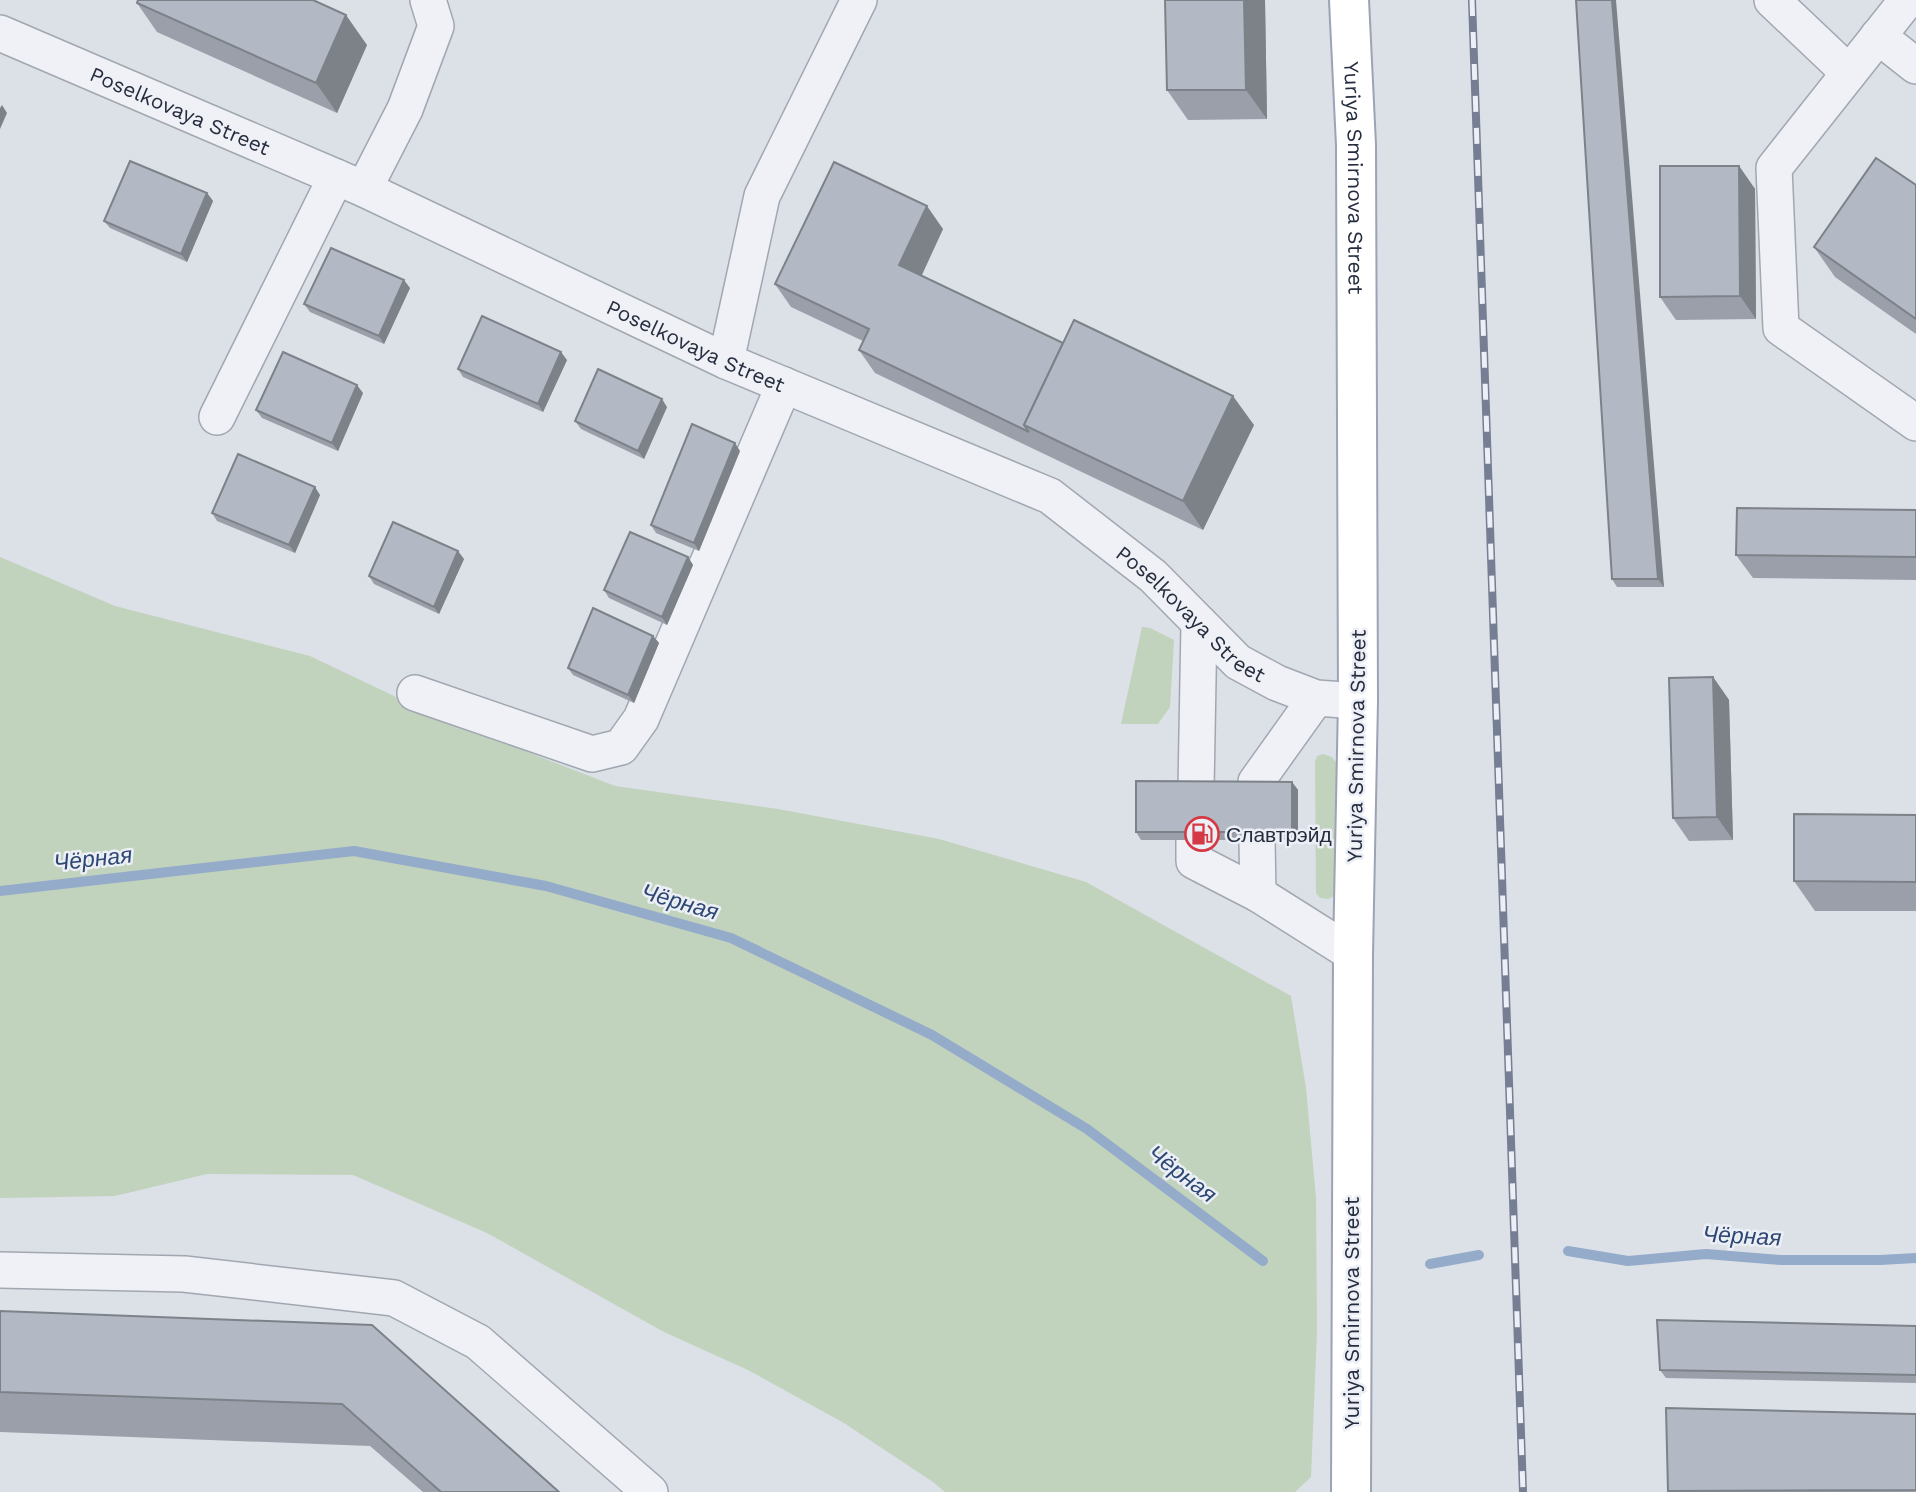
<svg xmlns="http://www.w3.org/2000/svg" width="1916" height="1492" viewBox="0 0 1916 1492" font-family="'Work Sans',sans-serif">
<rect width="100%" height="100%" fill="#dce0e7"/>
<g fill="#c1d2bd">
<polygon points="0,557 115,606 310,656 440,718 615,786 778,809 939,839 1086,882 1291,996 1306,1088 1316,1198 1317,1331 1311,1477 1295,1492 945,1492 933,1482 844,1423 748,1370 664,1332 487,1233 353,1175 207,1174 115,1196 0,1198"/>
<polygon points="1142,627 1150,628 1174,640 1170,707 1158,724 1121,724"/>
<polygon points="1323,754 1332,757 1340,768 1337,895 1328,899 1320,898 1316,893 1315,762 1317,756"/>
</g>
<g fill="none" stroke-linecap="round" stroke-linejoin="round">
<g stroke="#95abca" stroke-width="10">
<polyline points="0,891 354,851 546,886 731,938 932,1035 1087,1129 1263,1261"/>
<polyline points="1568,1251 1628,1261 1706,1254 1781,1260 1880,1260 1916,1258"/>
<polyline points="1430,1264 1479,1255"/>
</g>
<g stroke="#a1a7b1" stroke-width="38">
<g id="minor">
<polyline points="1772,0 1849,73"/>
<polyline points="1907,0 1774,168 1781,328 1916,423"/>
<path id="s1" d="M0 33 364 189 726 361 1050 496 1153 576 1238 662 1277 683 1316 698 1358 701"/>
<polyline points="1878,36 1916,66"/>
<polyline points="364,189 405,109 436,26 428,0"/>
<polyline points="726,361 762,196 859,0"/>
<polyline points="217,417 336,177"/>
<polyline points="415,693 592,754 621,747 641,719 784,385"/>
<polyline points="1196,789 1199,623"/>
<polyline points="1256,789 1256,782 1316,698"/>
<polyline points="1194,840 1194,861 1258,894 1353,954"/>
<polyline points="1257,840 1258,894"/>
<polyline points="0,1270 184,1274 394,1298 478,1342 650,1492"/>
</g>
</g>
<g stroke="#9ba3b4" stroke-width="42">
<g id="major">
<path id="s2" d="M1349 0 1356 145 1358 701 1353 954 1351 1492"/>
</g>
</g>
<use href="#minor" stroke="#eff1f6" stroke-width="35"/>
<use href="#major" stroke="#fff" stroke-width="38"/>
<g stroke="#757e92" stroke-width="8">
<polyline id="rail" points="1472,0 1523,1492"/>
</g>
<use href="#rail" stroke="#eceff5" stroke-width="5" stroke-dasharray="16" stroke-linecap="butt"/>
</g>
<g fill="#9a9fa9">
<polygon points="1165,0 1265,0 1267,119 1188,120 1167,90"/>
<polygon points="1576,0 1664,587 1617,587 1612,579"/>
<polygon points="137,3 367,45 337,113 157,32"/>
<polygon points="1739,166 1755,189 1756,319 1676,320 1660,297"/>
<polygon points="1916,185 1916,334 1835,277 1814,247"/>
<polygon points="207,193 213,201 187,262 110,228 104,221"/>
<polygon points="943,229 921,275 1063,343 1254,425 1203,530 875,373 859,350 863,341 791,307 775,284"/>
<polygon points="410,288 384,344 310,312 304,304"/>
<polygon points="567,360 543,412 463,377 458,369"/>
<polygon points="363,393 338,451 262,418 256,410"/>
<polygon points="667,407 644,459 581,429 575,421"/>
<polygon points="740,451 699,551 656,533 651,525"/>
<polygon points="320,495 295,553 217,521 212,513"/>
<polygon points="1916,510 1916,580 1753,578 1736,555"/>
<polygon points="688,557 693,565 667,625 609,598 604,590"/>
<polygon points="464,559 439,614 374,584 369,576"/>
<polygon points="653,636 659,643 634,703 573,675 568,668"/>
<polygon points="1713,677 1729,700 1733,840 1689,841 1673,818"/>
<polygon points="1292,782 1298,790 1298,840 1141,840 1136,832"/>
<polygon points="1916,815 1916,911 1815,911 1794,881"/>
<polygon points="0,1311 372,1325 559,1492 423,1492 370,1446 0,1432"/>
<polygon points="1916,1326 1916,1383 1666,1378 1660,1370"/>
<polygon points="1916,1414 1916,1492 1668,1492 1668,1491"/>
</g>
<g fill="#7d8289">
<polygon points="1244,0 1265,0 1267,119 1246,90"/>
<polygon points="1612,0 1616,0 1664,587 1658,579"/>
<polygon points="346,15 367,45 337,113 316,83"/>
<polygon points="2,105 7,113 0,129 0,108"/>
<polygon points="1739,166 1755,189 1756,319 1740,296"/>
<polygon points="207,193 213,201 187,262 181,254"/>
<polygon points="927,206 943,229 916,288 899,265"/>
<polygon points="404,280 410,288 384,344 379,336"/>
<polygon points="561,352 567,360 543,412 538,404"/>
<polygon points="357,385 363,393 338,451 332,443"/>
<polygon points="1233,396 1254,425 1203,530 1183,501"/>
<polygon points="662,399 667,407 644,459 638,451"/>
<polygon points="735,443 740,451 699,551 694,543"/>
<polygon points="315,487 320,495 295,553 289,545"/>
<polygon points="458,551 464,559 439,614 434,607"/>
<polygon points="688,557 693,565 667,625 662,617"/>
<polygon points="653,636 659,643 634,703 628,695"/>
<polygon points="1713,677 1729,700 1733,840 1717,817"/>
<polygon points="1292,782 1298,790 1298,840 1292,832"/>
</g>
<g fill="#b3b9c4" stroke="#7d8289" stroke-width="2">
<polygon points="138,0 313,0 346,15 316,83 137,3"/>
<polygon points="1165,0 1244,0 1246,90 1167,90"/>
<polygon points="1576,0 1612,0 1658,579 1612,579"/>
<polygon points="1876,158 1916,185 1916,319 1814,247"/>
<polygon points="130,161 207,193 181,254 104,221"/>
<polygon points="834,162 927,206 899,265 1063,343 1024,425 1029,432 859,350 869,329 775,284"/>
<polygon points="1660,166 1739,166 1740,296 1660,297"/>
<polygon points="331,248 404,280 379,336 304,304"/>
<polygon points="482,316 561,352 538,404 458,369"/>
<polygon points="1074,320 1233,396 1183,501 1024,425"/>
<polygon points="283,352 357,385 332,443 256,410"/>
<polygon points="598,369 662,399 638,451 575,421"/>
<polygon points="692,424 735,443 694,543 651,525"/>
<polygon points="238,454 315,487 289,545 212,513"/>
<polygon points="1737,508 1916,510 1916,557 1736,555"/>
<polygon points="393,522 458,551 434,607 369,576"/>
<polygon points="630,532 688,557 662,617 604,590"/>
<polygon points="593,608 653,636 628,695 568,668"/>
<polygon points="1713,677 1717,817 1673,818 1669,678"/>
<polygon points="1136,781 1292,782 1292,832 1136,832"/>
<polygon points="1794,814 1916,815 1916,882 1794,881"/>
<polygon points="0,1311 372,1325 559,1492 441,1492 342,1404 0,1392"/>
<polygon points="1657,1320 1916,1326 1916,1375 1660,1370"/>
<polygon points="1666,1408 1916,1414 1916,1490 1668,1491"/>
</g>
<defs>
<g id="fuel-ring" transform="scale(1.75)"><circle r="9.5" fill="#eceff5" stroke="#d53945" stroke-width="1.5"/><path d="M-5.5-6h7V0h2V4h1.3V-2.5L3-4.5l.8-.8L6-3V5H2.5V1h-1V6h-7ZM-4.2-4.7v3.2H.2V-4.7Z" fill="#d53945"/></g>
</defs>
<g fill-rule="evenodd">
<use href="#fuel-ring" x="1202" y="834"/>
</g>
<g text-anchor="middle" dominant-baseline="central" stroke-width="5" stroke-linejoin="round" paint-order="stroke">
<g font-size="21" fill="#252d3f" stroke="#eceff5">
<text stroke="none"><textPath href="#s1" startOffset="196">Poselkovaya Street</textPath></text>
<text stroke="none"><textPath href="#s2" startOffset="178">Yuriya Smirnova Street</textPath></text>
<text stroke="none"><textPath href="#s1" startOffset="763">Poselkovaya Street</textPath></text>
<text stroke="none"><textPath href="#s1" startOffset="1332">Poselkovaya Street</textPath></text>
<text transform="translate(1356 746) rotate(-89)">Yuriya Smirnova Street</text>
<text transform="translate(1351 1313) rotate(-90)">Yuriya Smirnova Street</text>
</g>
<g font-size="21" fill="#252d3f" stroke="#eceff5" text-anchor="start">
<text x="1226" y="834">Славтрэйд</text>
</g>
<g font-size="23" font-style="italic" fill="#2e4874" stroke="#eceff5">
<text transform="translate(93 859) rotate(-6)">Чёрная</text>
<text transform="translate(680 902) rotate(16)">Чёрная</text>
<text transform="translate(1182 1174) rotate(37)">Чёрная</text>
<text transform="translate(1742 1236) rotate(3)">Чёрная</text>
</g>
</g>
</svg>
